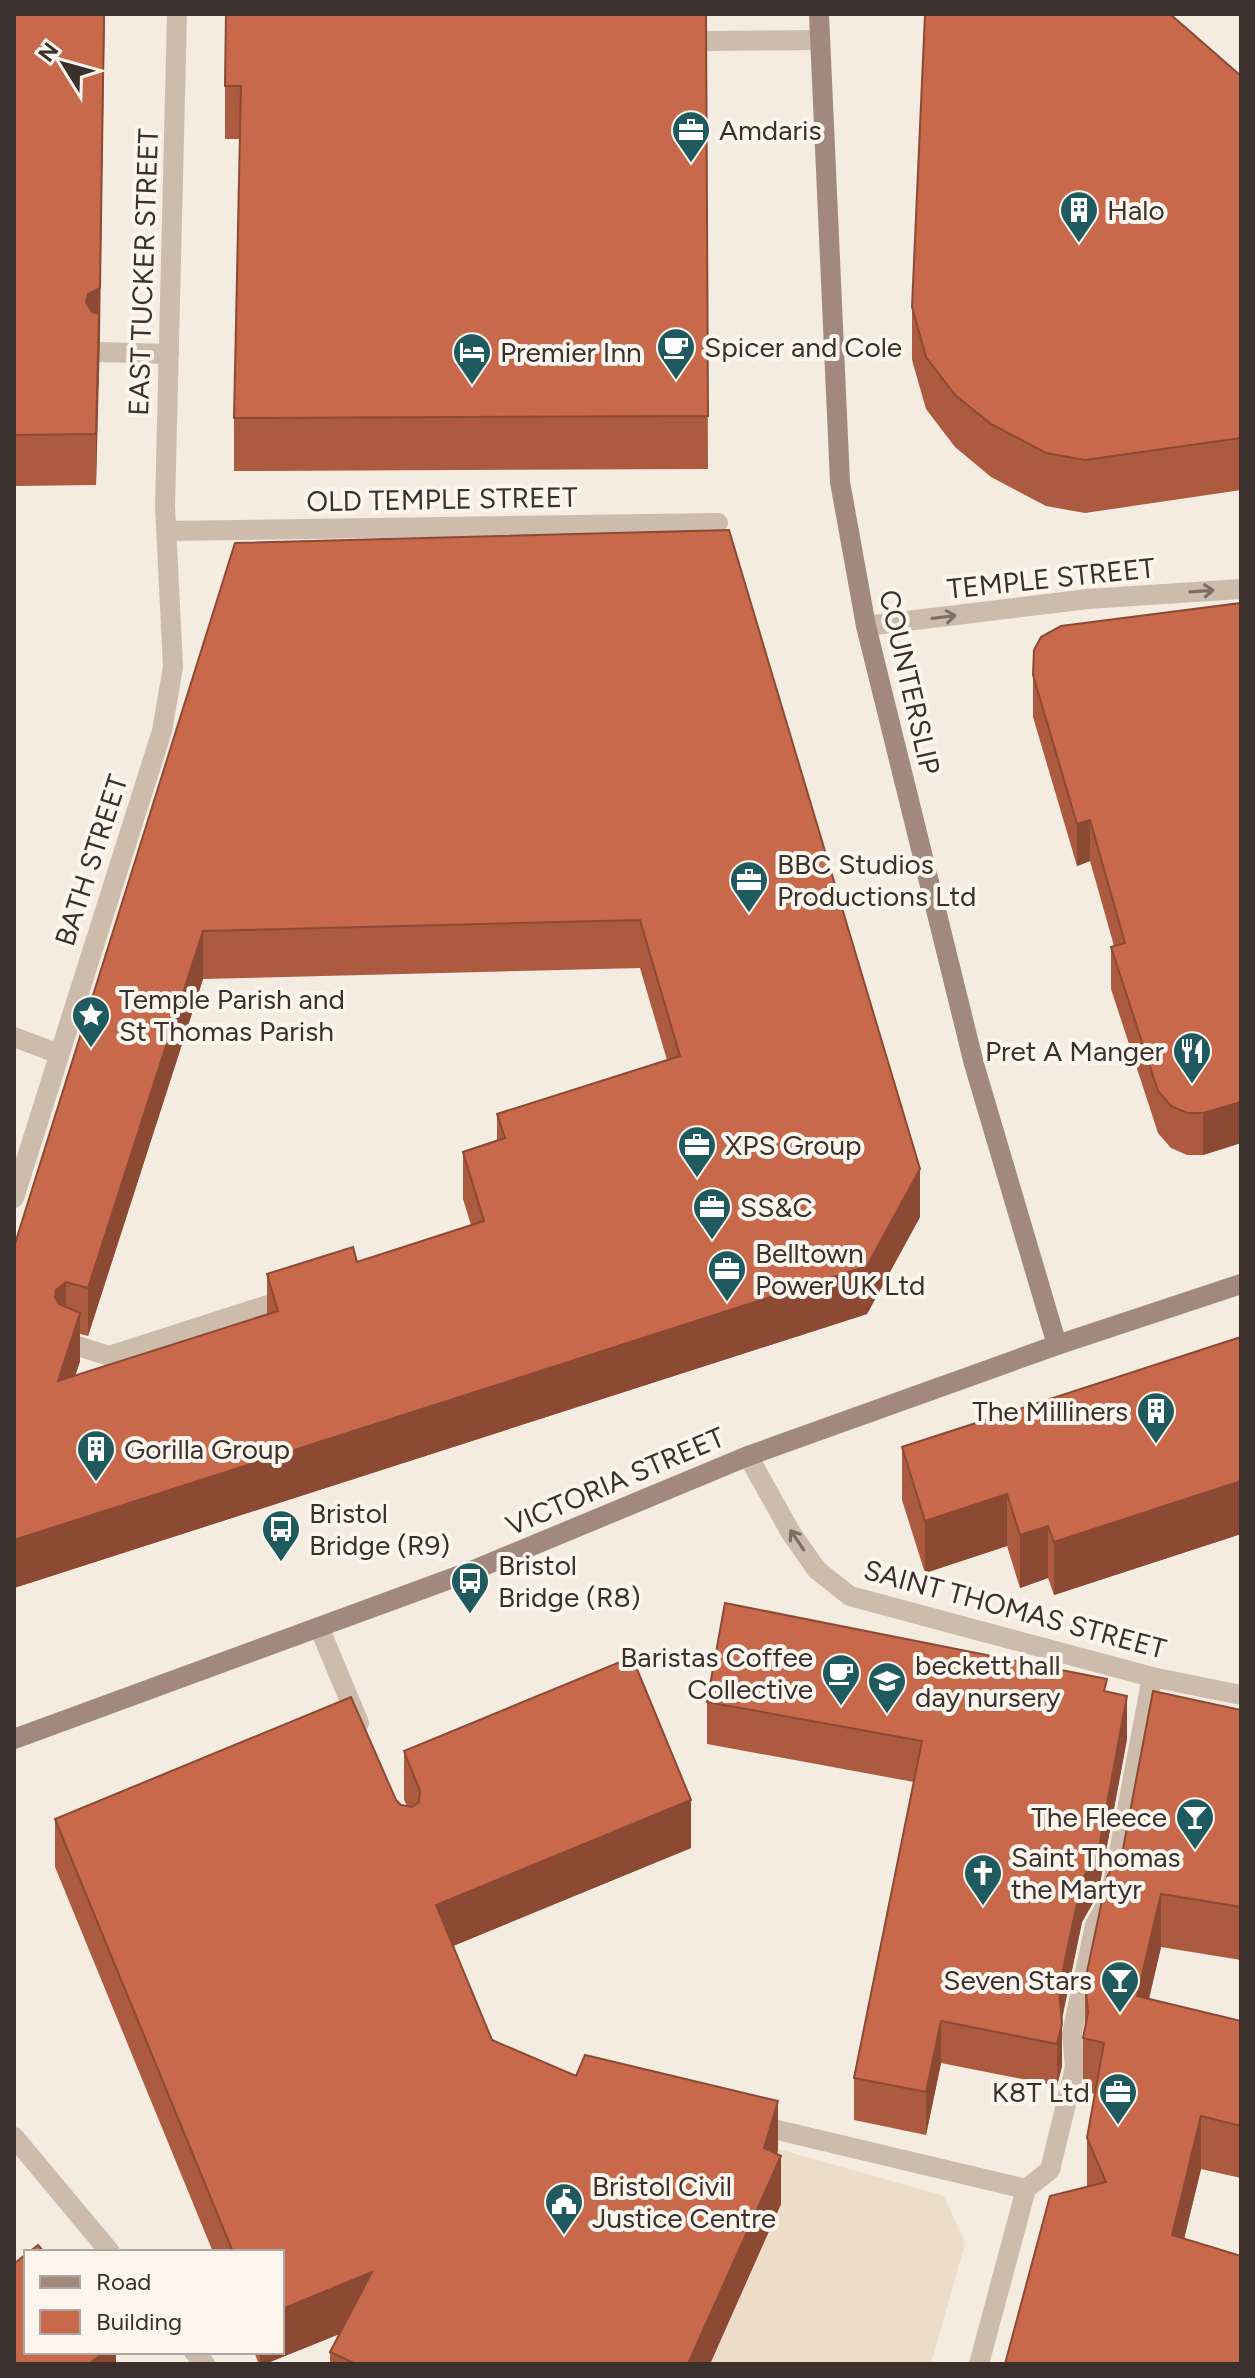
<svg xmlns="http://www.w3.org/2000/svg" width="1255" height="2378" viewBox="0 0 1255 2378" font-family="Figtree,sans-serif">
<rect width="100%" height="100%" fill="#f4ebe1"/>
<polygon fill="#ecdcc8" points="778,2149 944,2196 965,2243 931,2364 710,2364 781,2205 765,2196"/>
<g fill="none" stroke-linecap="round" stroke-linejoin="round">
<g stroke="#cdbbac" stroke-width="20">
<polyline points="706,41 819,40"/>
<polyline points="14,1037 59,1054"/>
<polyline points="68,1343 109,1356 293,1297"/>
<polyline points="319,1627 359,1723"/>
</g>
<g stroke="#cdbbac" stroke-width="20">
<polyline points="99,352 169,354"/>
<polyline points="168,531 718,523"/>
<polyline points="866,626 1088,599 1241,589"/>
<polyline points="14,1198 162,731 173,667 165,506 177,14"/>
<polyline points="748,1456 791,1533 817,1570 850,1596 1152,1677 1241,1695"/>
<polyline points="769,2128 1026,2189"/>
<polyline points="14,2137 110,2252"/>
<polyline points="194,2352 205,2364"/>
<polyline points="979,2364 1026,2189 1050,2170 1075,2067 1072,2033 1095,1925 1110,1899 1152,1677"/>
</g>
<g stroke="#a18a7d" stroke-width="20">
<polyline points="819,14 840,482 866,626 974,1064 1057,1345"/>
<polyline points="14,1739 469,1572 748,1456 1057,1345 1241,1284"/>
</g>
</g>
<g fill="#ac5a40" fill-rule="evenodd">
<polygon points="14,14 105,14 96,485 14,486"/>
<polygon points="706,14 708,469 234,471 234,418 240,139 225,139 225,86"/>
<polygon points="1241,76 1241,490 1085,513 1046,506 991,477 955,447 926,409 912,360 912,307"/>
<path d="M729 530 920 1217 867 1314 14 1588V1247L235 543ZM640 968 667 1060 497 1114V1140L463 1152V1199L471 1225 357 1262 267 1274V1315L75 1376 80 1361V1334L88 1336 203 979Z"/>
<polygon points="1241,603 1241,1143 1203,1155 1187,1155 1171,1148 1158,1133 1111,989 1111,947 1114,946 1090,861 1077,866 1033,717 1033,675"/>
<polygon points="1241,1337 1241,1534 1054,1595 1048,1578 1020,1588 1007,1546 925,1573 902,1500 902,1447"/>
<polygon points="1107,1692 1127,1739 1098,1894 1082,1922 1062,2020 1062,2066 1057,2086 941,2063 926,2135 854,2120 854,2078 914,1782 707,1744 707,1702"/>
<polygon points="1241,1710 1241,1960 1161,1947 1149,1999 1241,2021 1241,2178 1201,2169 1184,2239 1241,2364 1087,2187 1087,2138 1095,2094 1083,2091 1083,2038 1085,2026 1085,1981"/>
<polygon points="404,1751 691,1848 453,1946 492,2040 576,2076 778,2149 777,2154 781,2204 710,2364 330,2364 330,2352 339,2334 265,2364 259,2364 254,2352 282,2352 282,2252 213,2252 55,1867 55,1819 396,1800 401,1805 407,1806 404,1800"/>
</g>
<g fill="#8c4a34">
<polygon points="104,14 100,339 96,485 96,434 86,302"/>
<polygon points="1090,820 1090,861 1077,866 1077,824"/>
<polygon points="203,931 203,979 88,1336 88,1288"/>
<polygon points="1241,1102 1241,1143 1203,1155 1203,1113"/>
<polygon points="920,1169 920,1217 867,1314 14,1588 14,1540"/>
<polygon points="66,1282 66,1330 55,1297 56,1290"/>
<polygon points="80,1313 80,1361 58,1429 58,1381"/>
<polygon points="1241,1481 1241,1534 1054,1595 1054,1542"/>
<polygon points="1007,1494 1007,1546 925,1573 925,1521"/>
<polygon points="1048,1526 1048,1578 1020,1588 1020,1535"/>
<polygon points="1127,1696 1127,1739 1098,1894 1082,1922 1059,2030 1059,1988 1082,1880"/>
<polygon points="691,1800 691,1848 436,1953 436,1905"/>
<polygon points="1161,1894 1161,1947 1137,2049 1137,1996"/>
<polygon points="941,2021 941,2063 926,2135 926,2092"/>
<polygon points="1062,2024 1062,2066 1057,2086 1057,2044"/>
<polygon points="778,2101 778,2149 766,2190 781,2156 781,2204 710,2364 688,2364 764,2148"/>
<polygon points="1201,2116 1201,2169 1172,2288 1172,2235"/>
<polygon points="372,2272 372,2321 265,2364 260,2364 260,2352 282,2352 282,2309"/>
<polygon points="104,2352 116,2352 116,2364 89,2364"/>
</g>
<g fill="#c8694b" stroke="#8c4a34" stroke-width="2" fill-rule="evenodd">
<polygon points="14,14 104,14 100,288 88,294 86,302 92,312 99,314 96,434 14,435"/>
<polygon points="226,14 706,14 708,416 234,418 241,86 225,86"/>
<polygon points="925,14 1170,14 1241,76 1241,438 1085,460 1046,453 991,424 955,395 926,357 912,307"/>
<path d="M729 530 920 1169 867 1266 14 1540V1247L235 543ZM640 920 680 1056 497 1114 505 1138 463 1152 484 1221 357 1262 353 1247 267 1274 278 1311 58 1381 80 1313 59 1304 55 1297 56 1290 66 1282 88 1288 203 931Z"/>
<polygon points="1241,603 1241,1102 1203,1113 1187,1113 1171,1106 1158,1091 1111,947 1125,943 1090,820 1077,824 1033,675 1034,650 1041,637 1061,626"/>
<polygon points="1241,1337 1241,1481 1054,1542 1048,1526 1020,1535 1007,1494 925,1521 902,1447"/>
<polygon points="725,1603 1107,1679 1104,1691 1127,1696 1098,1852 1082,1880 1059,1988 1062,2024 1057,2044 941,2021 926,2092 854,2078 922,1741 707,1702"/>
<polygon points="632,1657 691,1800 436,1905 492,2040 576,2076 585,2055 778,2101 764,2148 781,2156 688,2364 356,2364 330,2352 372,2272 282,2309 282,2252 233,2252 55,1819 351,1697 396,1800 401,1805 412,1807 419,1802 420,1791 404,1751"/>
<polygon points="1153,1691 1241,1710 1241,1907 1161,1894 1137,1996 1241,2021 1241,2126 1201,2116 1172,2235 1241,2256 1241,2364 1005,2364 1050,2196 1106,2182 1087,2138 1104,2043 1083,2038 1088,2013 1085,1981 1107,1877 1123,1849"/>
<polygon points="38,2245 44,2252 29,2252"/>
<polygon points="26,2254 26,2352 104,2352 89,2364 14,2364 14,2264"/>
</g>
<defs><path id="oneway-shaft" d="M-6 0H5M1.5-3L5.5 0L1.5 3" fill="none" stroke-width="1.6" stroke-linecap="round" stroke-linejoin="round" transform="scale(2)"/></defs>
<g stroke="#7d6f65">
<use href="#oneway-shaft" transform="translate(1202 591) rotate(-4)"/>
<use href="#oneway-shaft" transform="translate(944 617) rotate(-7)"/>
<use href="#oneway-shaft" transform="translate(797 1540) rotate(-124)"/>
</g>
<defs>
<g id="office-pin" transform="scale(2)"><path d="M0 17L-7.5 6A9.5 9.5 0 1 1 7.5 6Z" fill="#1f5a5e" stroke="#fbf5ee"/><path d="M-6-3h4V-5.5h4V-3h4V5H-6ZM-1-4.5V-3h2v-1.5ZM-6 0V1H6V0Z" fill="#fff"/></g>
<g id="building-pin" transform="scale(2)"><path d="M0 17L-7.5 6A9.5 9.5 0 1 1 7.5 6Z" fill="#1f5a5e" stroke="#fbf5ee"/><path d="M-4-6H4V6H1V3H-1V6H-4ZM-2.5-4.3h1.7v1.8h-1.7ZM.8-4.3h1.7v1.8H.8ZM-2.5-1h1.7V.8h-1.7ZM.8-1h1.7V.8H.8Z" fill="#fff"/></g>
<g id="cafe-pin" transform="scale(2)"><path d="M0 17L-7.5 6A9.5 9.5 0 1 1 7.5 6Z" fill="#1f5a5e" stroke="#fbf5ee"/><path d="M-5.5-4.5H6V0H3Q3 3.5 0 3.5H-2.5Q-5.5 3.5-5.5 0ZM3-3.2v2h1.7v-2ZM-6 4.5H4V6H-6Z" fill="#fff"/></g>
<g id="hotel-pin" transform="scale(2)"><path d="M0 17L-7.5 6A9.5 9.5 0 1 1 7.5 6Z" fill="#1f5a5e" stroke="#fbf5ee"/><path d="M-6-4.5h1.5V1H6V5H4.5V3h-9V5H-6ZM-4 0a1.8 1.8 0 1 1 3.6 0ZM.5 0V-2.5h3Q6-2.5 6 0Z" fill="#fff"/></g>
<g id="sight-pin" transform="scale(2)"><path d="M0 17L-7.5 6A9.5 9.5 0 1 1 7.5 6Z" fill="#1f5a5e" stroke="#fbf5ee"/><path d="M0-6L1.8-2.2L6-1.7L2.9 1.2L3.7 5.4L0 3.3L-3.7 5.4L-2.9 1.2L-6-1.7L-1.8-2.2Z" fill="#fff"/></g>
<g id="restaurant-pin" transform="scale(2)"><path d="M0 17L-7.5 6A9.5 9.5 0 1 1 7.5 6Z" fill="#1f5a5e" stroke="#fbf5ee"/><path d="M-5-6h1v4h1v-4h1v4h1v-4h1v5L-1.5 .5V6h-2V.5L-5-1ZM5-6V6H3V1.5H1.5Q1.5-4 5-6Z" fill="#fff"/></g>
<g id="bus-pin" transform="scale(2)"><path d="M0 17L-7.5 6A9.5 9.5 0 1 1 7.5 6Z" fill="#1f5a5e" stroke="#fbf5ee"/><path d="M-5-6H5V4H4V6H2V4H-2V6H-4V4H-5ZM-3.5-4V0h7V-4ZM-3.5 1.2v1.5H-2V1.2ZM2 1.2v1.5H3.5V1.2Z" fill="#fff"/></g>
<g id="school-pin" transform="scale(2)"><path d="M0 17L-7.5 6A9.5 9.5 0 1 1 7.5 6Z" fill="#1f5a5e" stroke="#fbf5ee"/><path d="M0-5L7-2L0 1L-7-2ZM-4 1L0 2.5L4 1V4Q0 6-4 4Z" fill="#fff"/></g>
<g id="bar-pin" transform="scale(2)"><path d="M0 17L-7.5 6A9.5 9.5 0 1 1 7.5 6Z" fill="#1f5a5e" stroke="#fbf5ee"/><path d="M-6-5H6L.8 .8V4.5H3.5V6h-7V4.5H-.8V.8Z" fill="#fff"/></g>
<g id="church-pin" transform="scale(2)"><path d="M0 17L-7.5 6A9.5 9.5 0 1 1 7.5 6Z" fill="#1f5a5e" stroke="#fbf5ee"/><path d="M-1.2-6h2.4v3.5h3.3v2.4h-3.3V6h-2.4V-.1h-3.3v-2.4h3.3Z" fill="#fff"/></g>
<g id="civic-pin" transform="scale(2)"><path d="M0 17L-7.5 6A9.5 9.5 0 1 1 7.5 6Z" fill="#1f5a5e" stroke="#fbf5ee"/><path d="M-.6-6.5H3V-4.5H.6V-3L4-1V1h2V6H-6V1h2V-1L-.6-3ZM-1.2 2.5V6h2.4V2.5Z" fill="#fff"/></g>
</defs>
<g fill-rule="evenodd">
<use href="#office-pin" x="691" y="130"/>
<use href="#building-pin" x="1079" y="210"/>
<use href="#cafe-pin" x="676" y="347"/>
<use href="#hotel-pin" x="472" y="352"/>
<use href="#office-pin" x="749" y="880"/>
<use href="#sight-pin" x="91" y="1015"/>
<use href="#restaurant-pin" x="1192" y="1051"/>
<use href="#office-pin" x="697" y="1145"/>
<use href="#office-pin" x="712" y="1207"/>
<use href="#office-pin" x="727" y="1269"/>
<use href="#building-pin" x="1156" y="1411"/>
<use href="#building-pin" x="96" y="1449"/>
<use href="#bus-pin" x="281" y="1529"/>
<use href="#bus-pin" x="470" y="1581"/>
<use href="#cafe-pin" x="841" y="1673"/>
<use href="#school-pin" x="887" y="1681"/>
<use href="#bar-pin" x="1195" y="1817"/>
<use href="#church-pin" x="983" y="1873"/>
<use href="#bar-pin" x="1120" y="1980"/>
<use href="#office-pin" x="1118" y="2092"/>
<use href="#civic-pin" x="564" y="2202"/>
</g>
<g text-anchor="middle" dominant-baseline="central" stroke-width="8" stroke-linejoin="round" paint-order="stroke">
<g font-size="28" fill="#3b302b" stroke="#fbf5ee" text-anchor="start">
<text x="719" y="130">Amdaris</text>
<text x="1107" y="210">Halo</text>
<text x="704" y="347">Spicer and Cole</text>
<text x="500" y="352">Premier Inn</text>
<text x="777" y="864">BBC Studios<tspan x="777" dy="32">Productions Ltd</tspan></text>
<text x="119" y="999">Temple Parish and<tspan x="119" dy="32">St Thomas Parish</tspan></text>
<text x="1164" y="1051" text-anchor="end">Pret A Manger</text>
<text x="725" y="1145">XPS Group</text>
<text x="740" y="1207">SS&amp;C</text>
<text x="755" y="1253">Belltown<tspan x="755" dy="32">Power UK Ltd</tspan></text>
<text x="1128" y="1411" text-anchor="end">The Milliners</text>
<text x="124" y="1449">Gorilla Group</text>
<text x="309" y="1513">Bristol<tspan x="309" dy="32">Bridge (R9)</tspan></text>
<text x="498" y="1565">Bristol<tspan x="498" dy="32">Bridge (R8)</tspan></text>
<text x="813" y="1657" text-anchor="end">Baristas Coffee<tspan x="813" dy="32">Collective</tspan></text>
<text x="915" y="1665">beckett hall<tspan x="915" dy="32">day nursery</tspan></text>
<text x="1167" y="1817" text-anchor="end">The Fleece</text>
<text x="1011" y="1857">Saint Thomas<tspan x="1011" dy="32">the Martyr</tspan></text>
<text x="1092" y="1980" text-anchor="end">Seven Stars</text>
<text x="1090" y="2092" text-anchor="end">K8T Ltd</text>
<text x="592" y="2186">Bristol Civil<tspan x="592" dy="32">Justice Centre</tspan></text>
</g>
<g font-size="28" fill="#3b302b" stroke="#fbf5ee">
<text transform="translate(143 272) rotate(-88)">EAST TUCKER STREET</text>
<text transform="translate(442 499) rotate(-1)">OLD TEMPLE STREET</text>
<text transform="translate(1051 578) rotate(-6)">TEMPLE STREET</text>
<text transform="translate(910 682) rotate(77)">COUNTERSLIP</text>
<text transform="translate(91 860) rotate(-72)">BATH STREET</text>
<text transform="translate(615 1481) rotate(-23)">VICTORIA STREET</text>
<text transform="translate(1015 1609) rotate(15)">SAINT THOMAS STREET</text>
</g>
</g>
<rect width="1255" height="2378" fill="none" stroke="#3b302b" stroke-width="32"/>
<rect x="24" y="2250" width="260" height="104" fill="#fbf5ee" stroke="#aea6a0" stroke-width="2"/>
<rect x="40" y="2276" width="40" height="12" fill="#a18a7d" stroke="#aea6a0" stroke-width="2"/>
<text x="96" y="2290" font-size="24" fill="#3b302b">Road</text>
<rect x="40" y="2310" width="40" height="24" fill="#c8694b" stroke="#aea6a0" stroke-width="2"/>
<text x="96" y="2330" font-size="24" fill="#3b302b">Building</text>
<g transform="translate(64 64) rotate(307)" stroke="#fbf5ee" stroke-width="6" paint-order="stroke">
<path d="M0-6L14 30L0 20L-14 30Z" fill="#3b302b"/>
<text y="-12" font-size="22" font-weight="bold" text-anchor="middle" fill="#3b302b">N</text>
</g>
</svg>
